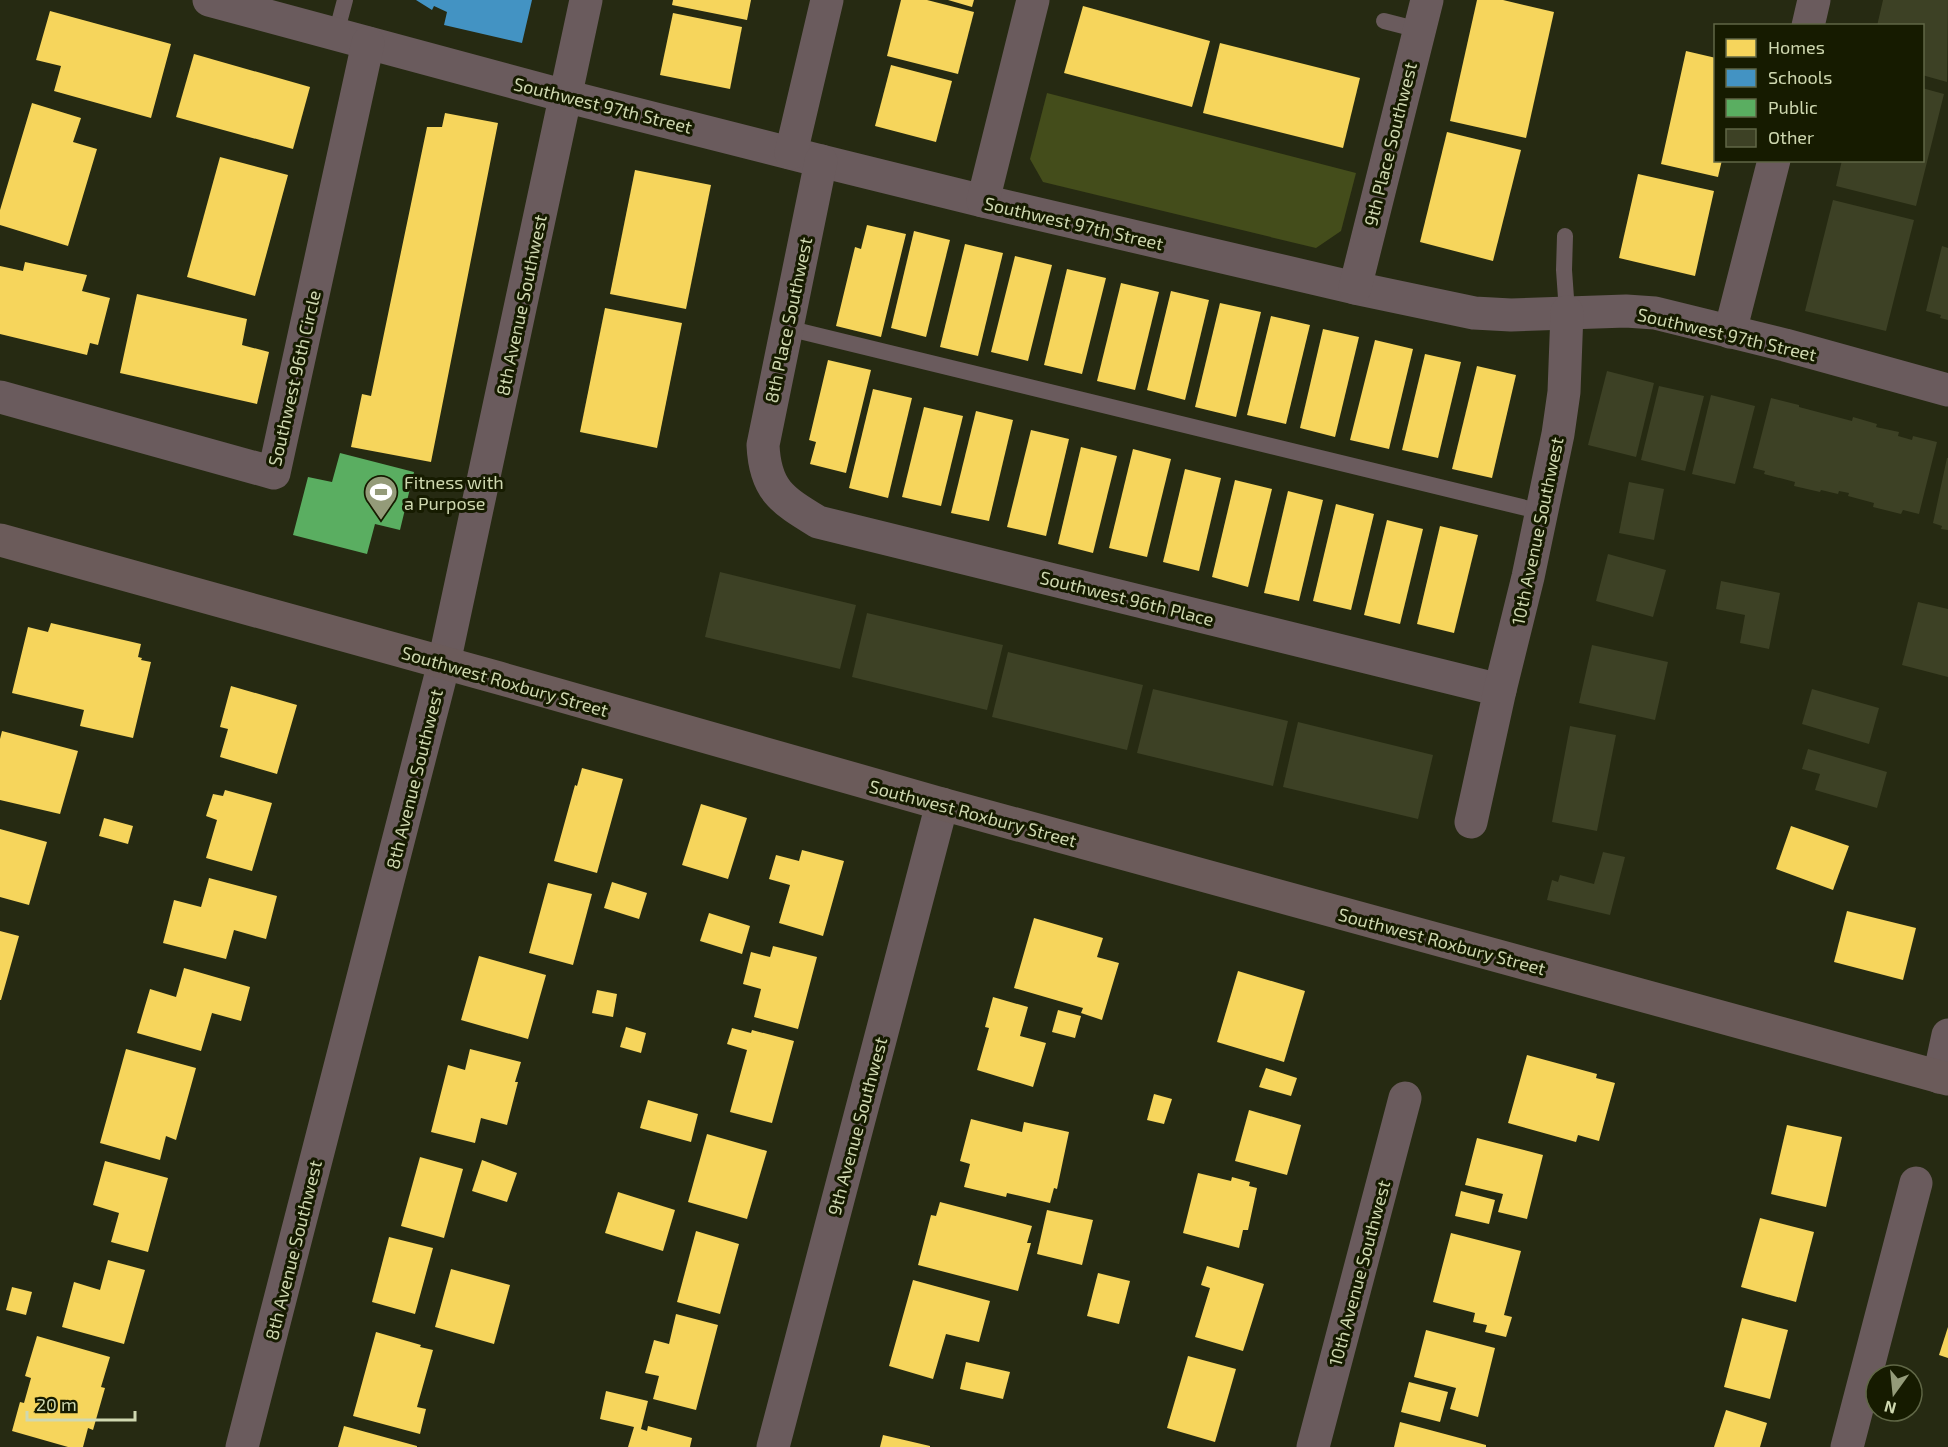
<svg xmlns="http://www.w3.org/2000/svg" width="1948" height="1447" viewBox="0 0 1948 1447" font-family="'Exo 2',sans-serif">
<rect width="100%" height="100%" fill="#262a12"/>
<polygon fill="#444d1b" points="1047,93 1356,173 1341,231 1316,248 1043,182 1030,159"/>
<g fill="#f6d55c">
<polygon points="673,0 751,0 747,20 672,5"/>
<polygon points="901,0 927,0 974,12 958,74 887,56"/>
<polygon points="948,0 974,0 972,7"/>
<polygon points="1477,0 1503,0 1554,12 1526,138 1450,121"/>
<polygon points="1083,6 1210,41 1192,107 1064,73"/>
<polygon points="50,11 171,44 151,118 54,91 61,66 36,60"/>
<polygon points="673,13 742,27 730,89 660,75"/>
<polygon points="1220,43 1360,78 1343,148 1203,113"/>
<polygon points="1686,51 1716,58 1716,160 1722,160 1718,177 1661,164"/>
<polygon points="194,54 310,87 293,149 176,117"/>
<polygon points="891,65 952,81 936,142 875,126"/>
<polygon points="32,103 81,118 73,142 97,149 68,246 0,225 0,210"/>
<polygon points="445,113 498,123 431,462 351,447 362,394 371,396 427,127 442,127"/>
<polygon points="1447,132 1521,150 1493,261 1420,242"/>
<polygon points="220,157 288,175 255,296 187,277"/>
<polygon points="635,170 711,185 686,309 610,294"/>
<polygon points="1638,174 1714,191 1695,276 1619,258"/>
<polygon points="867,225 906,234 881,337 836,326 855,247 861,249"/>
<polygon points="914,231 950,240 926,337 891,328"/>
<polygon points="965,244 1003,253 978,356 940,347"/>
<polygon points="1015,256 1052,265 1028,361 991,352"/>
<polygon points="25,262 87,275 82,291 110,298 98,345 90,343 87,355 0,334 0,266 23,271"/>
<polygon points="1067,269 1106,278 1082,374 1044,365"/>
<polygon points="1121,283 1159,292 1135,390 1097,381"/>
<polygon points="1171,291 1209,300 1185,400 1147,390"/>
<polygon points="137,294 247,319 242,345 269,352 257,404 120,373"/>
<polygon points="1220,303 1261,312 1236,417 1195,407"/>
<polygon points="605,308 682,323 657,448 580,432"/>
<polygon points="1271,316 1310,325 1286,424 1247,415"/>
<polygon points="1323,329 1359,337 1335,437 1300,428"/>
<polygon points="1375,340 1413,349 1389,449 1350,440"/>
<polygon points="1425,354 1461,362 1438,458 1402,450"/>
<polygon points="828,360 871,370 846,473 810,464 816,442 809,440"/>
<polygon points="1477,366 1516,375 1492,478 1452,469"/>
<polygon points="873,389 912,398 888,498 849,488"/>
<polygon points="924,407 963,416 941,506 902,497"/>
<polygon points="976,411 1013,420 989,521 951,513"/>
<polygon points="1031,430 1069,439 1046,536 1007,527"/>
<polygon points="1081,447 1117,456 1093,553 1058,544"/>
<polygon points="1133,449 1171,459 1147,557 1109,548"/>
<polygon points="1185,469 1221,478 1199,571 1163,562"/>
<polygon points="1235,480 1272,489 1248,587 1212,577"/>
<polygon points="1288,491 1323,500 1299,601 1264,593"/>
<polygon points="1336,504 1374,514 1351,610 1313,601"/>
<polygon points="1387,520 1423,529 1400,624 1364,615"/>
<polygon points="1440,526 1478,535 1454,633 1417,624"/>
<polygon points="51,623 141,644 138,657 142,658 141,660 151,662 133,738 80,726 84,710 12,693 28,627 48,632"/>
<polygon points="231,686 297,705 277,774 220,757 228,729 220,727"/>
<polygon points="2,731 78,751 60,814 0,800 0,739"/>
<polygon points="582,768 623,779 597,873 554,861 575,785 577,786"/>
<polygon points="225,790 272,803 252,871 206,858 217,820 206,816 213,794 223,796"/>
<polygon points="701,804 747,818 728,879 682,865"/>
<polygon points="104,818 133,826 128,844 99,836"/>
<polygon points="1791,826 1849,846 1833,890 1776,869"/>
<polygon points="0,829 47,842 29,905 0,897"/>
<polygon points="802,850 844,861 823,936 779,923 790,885 769,879 776,855 799,861"/>
<polygon points="209,878 277,896 266,939 234,930 226,959 163,943 174,900 201,907"/>
<polygon points="612,882 647,893 639,919 604,908"/>
<polygon points="548,883 592,894 573,965 529,953"/>
<polygon points="1847,911 1916,928 1903,980 1834,962"/>
<polygon points="709,913 750,926 742,954 700,941"/>
<polygon points="1034,918 1103,938 1097,957 1119,963 1102,1020 1081,1013 1083,1008 1014,988"/>
<polygon points="0,931 19,936 1,1000 0,1000"/>
<polygon points="773,946 817,957 798,1029 754,1017 761,989 743,984 751,952 770,957"/>
<polygon points="479,956 546,975 528,1039 461,1020"/>
<polygon points="184,968 250,987 241,1021 212,1013 201,1051 137,1033 150,989 176,997"/>
<polygon points="1238,971 1305,991 1284,1062 1217,1042"/>
<polygon points="597,990 617,994 613,1017 592,1013"/>
<polygon points="993,997 1028,1007 1020,1036 1046,1043 1033,1087 977,1070 989,1028 985,1027"/>
<polygon points="1058,1010 1081,1016 1075,1038 1052,1032"/>
<polygon points="626,1027 646,1033 641,1053 620,1047"/>
<polygon points="732,1028 751,1033 752,1030 794,1041 772,1123 730,1112 747,1050 727,1044"/>
<polygon points="126,1049 196,1068 176,1140 166,1136 160,1160 100,1143"/>
<polygon points="470,1049 521,1062 515,1082 518,1082 507,1125 481,1118 475,1143 431,1132 448,1065 465,1070"/>
<polygon points="1527,1055 1597,1074 1596,1078 1615,1083 1599,1141 1578,1135 1576,1142 1508,1123"/>
<polygon points="1266,1068 1297,1078 1291,1096 1259,1087"/>
<polygon points="1154,1094 1172,1099 1164,1124 1147,1120"/>
<polygon points="648,1100 698,1114 691,1142 640,1128"/>
<polygon points="1249,1110 1301,1125 1287,1175 1235,1161"/>
<polygon points="971,1119 1022,1132 1024,1122 1069,1132 1057,1189 1054,1188 1050,1203 1007,1193 1006,1197 964,1187 970,1164 960,1161"/>
<polygon points="1787,1125 1842,1137 1826,1207 1771,1194"/>
<polygon points="707,1134 767,1151 747,1219 688,1202"/>
<polygon points="1477,1138 1543,1155 1527,1219 1498,1212 1503,1194 1465,1185"/>
<polygon points="420,1157 463,1169 444,1238 401,1226"/>
<polygon points="482,1160 517,1173 507,1202 472,1191"/>
<polygon points="105,1161 168,1178 148,1252 111,1242 119,1213 93,1205"/>
<polygon points="1198,1173 1231,1181 1232,1177 1250,1182 1249,1186 1257,1188 1248,1230 1243,1230 1239,1248 1183,1233"/>
<polygon points="1461,1191 1495,1200 1489,1224 1455,1216"/>
<polygon points="618,1192 675,1210 663,1251 605,1233"/>
<polygon points="940,1202 1032,1226 1027,1243 1031,1243 1018,1291 918,1265 931,1215 936,1216"/>
<polygon points="1047,1210 1093,1220 1082,1265 1037,1254"/>
<polygon points="1760,1218 1814,1232 1796,1302 1741,1287"/>
<polygon points="696,1231 739,1244 720,1314 677,1302"/>
<polygon points="1451,1233 1521,1251 1504,1315 1512,1317 1506,1337 1485,1332 1487,1325 1473,1322 1475,1313 1433,1302"/>
<polygon points="389,1237 433,1248 415,1314 372,1302"/>
<polygon points="108,1260 145,1270 124,1344 62,1327 74,1282 100,1290"/>
<polygon points="1207,1266 1264,1284 1243,1351 1195,1337 1210,1288 1201,1285"/>
<polygon points="451,1269 510,1285 494,1344 435,1327"/>
<polygon points="1098,1273 1130,1281 1119,1324 1087,1316"/>
<polygon points="913,1280 990,1301 979,1342 946,1334 933,1379 889,1366"/>
<polygon points="12,1287 32,1292 26,1315 6,1310"/>
<polygon points="676,1314 718,1325 696,1410 653,1399 659,1376 645,1373 654,1340 669,1344"/>
<polygon points="1742,1318 1788,1330 1770,1399 1724,1387"/>
<polygon points="1948,1327 1948,1358 1939,1355"/>
<polygon points="1426,1330 1495,1348 1478,1417 1450,1409 1456,1388 1414,1377"/>
<polygon points="376,1332 421,1345 420,1347 433,1350 417,1407 426,1409 420,1434 353,1416"/>
<polygon points="37,1336 110,1357 101,1387 105,1388 93,1430 88,1428 83,1447 68,1447 12,1431 20,1402 24,1403 31,1378 25,1376"/>
<polygon points="1188,1356 1236,1369 1215,1442 1167,1428"/>
<polygon points="966,1362 1010,1372 1003,1399 960,1389"/>
<polygon points="1409,1382 1448,1392 1440,1422 1401,1412"/>
<polygon points="606,1391 648,1401 641,1429 647,1431 648,1426 692,1438 690,1447 628,1447 634,1427 600,1419"/>
<polygon points="1726,1410 1767,1423 1760,1447 1714,1447"/>
<polygon points="1400,1422 1486,1445 1486,1447 1394,1447"/>
<polygon points="344,1426 417,1446 417,1447 338,1447"/>
<polygon points="883,1435 930,1446 930,1447 880,1447"/>
</g>
<polygon fill="#4393c3" points="416,0 532,0 522,43 444,25 447,12 434,6 432,10"/>
<polygon fill="#5aae61" points="340,453 414,472 400,530 375,524 367,554 293,535 308,477 332,482"/>
<g fill="#3d4125">
<polygon points="1883,0 1948,0 1947,82 1922,75 1922,26 1877,26"/>
<polygon points="1922,88 1944,94 1916,206 1836,186 1842,160 1922,160"/>
<polygon points="1833,200 1914,220 1886,331 1805,311"/>
<polygon points="1942,246 1948,248 1948,320 1940,318 1941,315 1926,311"/>
<polygon points="1607,371 1654,383 1636,457 1588,445"/>
<polygon points="1659,386 1704,396 1685,471 1641,460"/>
<polygon points="1711,395 1755,406 1735,484 1692,474"/>
<polygon points="1771,398 1799,405 1799,407 1852,421 1853,417 1877,424 1876,427 1899,432 1898,436 1912,440 1913,436 1937,442 1919,514 1903,510 1901,514 1873,507 1874,503 1848,496 1849,493 1839,491 1838,494 1821,490 1820,492 1794,486 1795,482 1764,474 1765,471 1753,468"/>
<polygon points="1947,458 1948,458 1948,530 1941,529 1942,526 1933,523"/>
<polygon points="1629,482 1664,489 1654,540 1619,533"/>
<polygon points="1608,554 1666,570 1653,617 1596,601"/>
<polygon points="720,572 856,605 840,669 705,637"/>
<polygon points="1721,581 1780,593 1769,649 1740,643 1745,615 1716,609"/>
<polygon points="1918,602 1948,609 1948,677 1902,665"/>
<polygon points="867,613 1003,645 987,710 852,677"/>
<polygon points="1592,645 1668,662 1655,720 1579,703"/>
<polygon points="1008,652 1143,685 1127,750 992,717"/>
<polygon points="1153,689 1288,721 1273,786 1137,753"/>
<polygon points="1812,689 1879,708 1869,744 1802,724"/>
<polygon points="1298,722 1433,755 1418,819 1283,787"/>
<polygon points="1570,726 1616,735 1597,831 1552,822"/>
<polygon points="1808,749 1887,772 1877,808 1815,790 1820,774 1802,769"/>
<polygon points="1603,852 1625,857 1610,915 1547,900 1552,880 1558,882 1560,875 1594,884"/>
</g>
<g fill="none" stroke-linecap="round" stroke-linejoin="round">
<g stroke="#6a5b5d" stroke-width="16">
<polyline points="1384,21 1419,30"/>
<polyline points="336,34 345,0"/>
<polyline points="1565,236 1564,270 1567,312"/>
<polyline points="787,328 1542,512"/>
</g>
<g stroke="#6a5b5d" stroke-width="33">
<polyline points="209,0 565,96 821,161 983,201 1355,288 1474,313 1511,315 1626,311 1655,313 1785,345 1948,390"/>
<polyline points="1808,26 1814,0"/>
<polyline points="791,153 827,0"/>
<path d="M821 161 763 445C765 490 782 500 818 522L1500 690"/>
<polyline points="983,201 1033,0"/>
<polyline points="1355,288 1427,0"/>
<polyline points="1730,332 1774,160"/>
<polyline points="0,397 274,473 368,43"/>
<polyline points="1471,822 1500,690 1528,577 1558,434 1564,392 1567,312"/>
<polyline points="1939,1077 1948,1035"/>
<polyline points="773,1447 942,804"/>
<polyline points="1313,1447 1405,1098"/>
<polyline points="1847,1447 1916,1183"/>
</g>
<polyline stroke="#6a5b5d" stroke-width="33" points="242,1447 444,663 586,0"/>
<polyline stroke="#6b5b5a" stroke-width="33" points="0,540 499,678 942,804 1948,1079"/>
</g>
<defs>
<g id="stadium-pin" transform="scale(1.725)"><path d="M0 17L-7.5 6A9.5 9.5 0 1 1 7.5 6Z" fill="#949b79" stroke="#161b00"/><path d="M0-5a6.5 5 0 1 0 0 10a6.5 5 0 1 0 0-10ZM-3.5-1.8h7v3.6h-7Z" fill="#fff"/></g>
</defs>
<g fill-rule="evenodd">
<use href="#stadium-pin" x="381" y="492"/>
</g>
<g text-anchor="middle" dominant-baseline="central" stroke-width="6" stroke-linejoin="round" paint-order="stroke">
<g font-size="18" fill="#cfd8b0" stroke="#161b00">
<text transform="translate(603 105) rotate(14)">Southwest 97th Street</text>
<text transform="translate(1390 144) rotate(-76)">9th Place Southwest</text>
<text transform="translate(1074 223) rotate(13)">Southwest 97th Street</text>
<text transform="translate(521 305) rotate(-78)">8th Avenue Southwest</text>
<text transform="translate(788 320) rotate(-78)">8th Place Southwest</text>
<text transform="translate(1727 334) rotate(13)">Southwest 97th Street</text>
<text transform="translate(294 378) rotate(-77)">Southwest 96th Circle</text>
<text transform="translate(1537 531) rotate(-78)">10th Avenue Southwest</text>
<text transform="translate(1127 598) rotate(14)">Southwest 96th Place</text>
<text transform="translate(505 681) rotate(16)">Southwest Roxbury Street</text>
<text transform="translate(414 779) rotate(-76)">8th Avenue Southwest</text>
<text transform="translate(973 813) rotate(15)">Southwest Roxbury Street</text>
<text transform="translate(1442 941) rotate(15)">Southwest Roxbury Street</text>
<text transform="translate(857 1126) rotate(-75)">9th Avenue Southwest</text>
<text transform="translate(293 1250) rotate(-76)">8th Avenue Southwest</text>
<text transform="translate(1359 1273) rotate(-75)">10th Avenue Southwest</text>
</g>
<g font-size="18" fill="#cfd8b0" stroke="#161b00" text-anchor="start">
<text x="404" y="482">Fitness with<tspan x="404" dy="21">a Purpose</tspan></text>
</g>
</g>
<rect x="1714" y="24" width="210" height="138" fill="#161b00" stroke="#606746" stroke-width="1.5"/>
<rect x="1726" y="39" width="30" height="18" fill="#f6d55c" stroke="#606746" stroke-width="1.5"/>
<text x="1768" y="54" font-size="18" fill="#cfd8b0">Homes</text>
<rect x="1726" y="69" width="30" height="18" fill="#4393c3" stroke="#606746" stroke-width="1.5"/>
<text x="1768" y="84" font-size="18" fill="#cfd8b0">Schools</text>
<rect x="1726" y="99" width="30" height="18" fill="#5aae61" stroke="#606746" stroke-width="1.5"/>
<text x="1768" y="114" font-size="18" fill="#cfd8b0">Public</text>
<rect x="1726" y="129" width="30" height="18" fill="#3d4125" stroke="#606746" stroke-width="1.5"/>
<text x="1768" y="144" font-size="18" fill="#cfd8b0">Other</text>
<g transform="translate(1894 1393) rotate(195)"><circle r="28" fill="#161b00" stroke="#606746" stroke-width="1.5"/>
<path d="M0-4.5L10 22L0 15L-10 22Z" fill="#949b79"/>
<text y="-9" font-size="16" font-weight="bold" text-anchor="middle" fill="#cfd8b0">N</text>
</g>
<path d="M27 1411v9h108v-9" fill="none" stroke="#cfd8b0" stroke-width="3"/>
<text x="36" y="1411" font-size="18" fill="#cfd8b0" stroke="#161b00" stroke-width="4.5" paint-order="stroke">20 m</text>
</svg>
